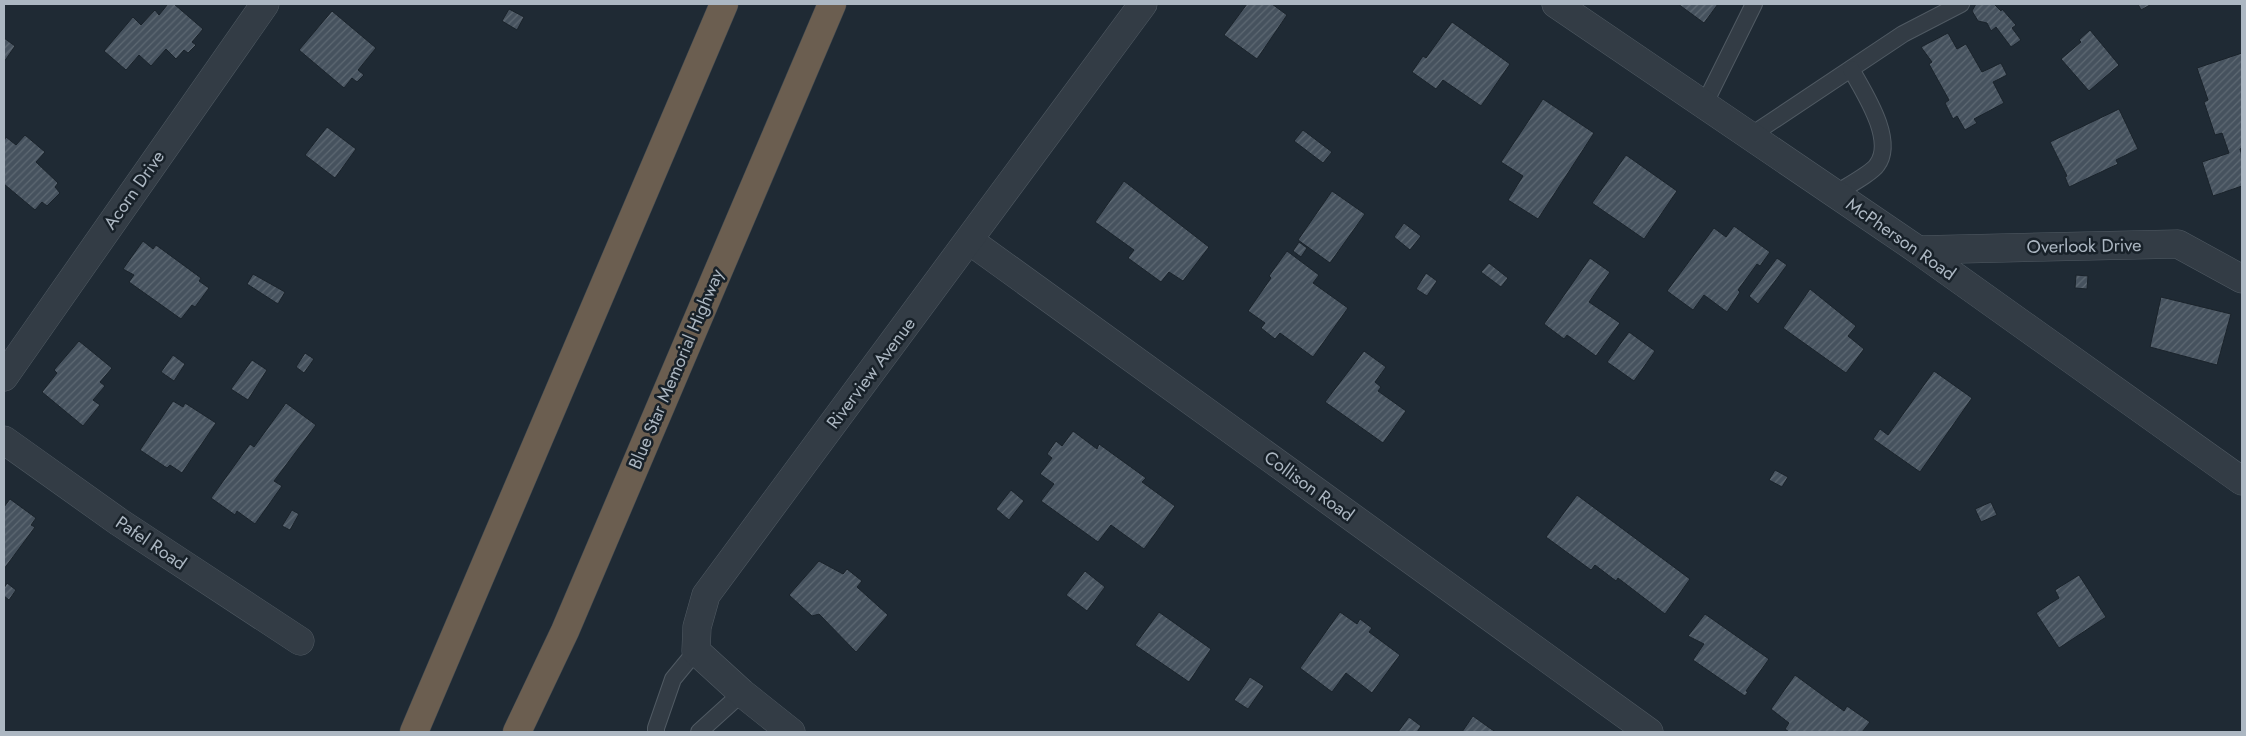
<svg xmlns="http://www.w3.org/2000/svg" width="2246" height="736" viewBox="0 0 2246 736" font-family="Jost,sans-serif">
<defs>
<pattern id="building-hatch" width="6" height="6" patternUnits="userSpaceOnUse" patternTransform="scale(1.25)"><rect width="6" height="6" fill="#46525e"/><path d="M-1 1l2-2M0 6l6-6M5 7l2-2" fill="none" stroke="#5e6973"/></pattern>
</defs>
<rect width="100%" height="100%" fill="#1f2a34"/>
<g fill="url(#building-hatch)" stroke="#1a232b">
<polygon points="168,4 174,4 203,29 192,42 196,45 188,53 184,50 176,59 166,49 151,66 139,55 126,70 104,51 133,17 141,25 155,10 159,15"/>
<polygon points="1247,4 1272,4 1287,15 1257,59 1224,35"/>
<polygon points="1678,4 1718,4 1704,23"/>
<polygon points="1976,4 1994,4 2001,11 2002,9 2016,25 2012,28 2021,40 2011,47 1996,27 1991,31 1987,23 1978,21 1972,11"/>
<polygon points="2138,4 2150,4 2150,5 2141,10"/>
<polygon points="509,9 524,17 517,30 502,21"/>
<polygon points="332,11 376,48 358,70 364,75 357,82 352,78 344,88 299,50"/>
<polygon points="1452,22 1510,64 1481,106 1443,80 1436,89 1412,72 1423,56 1426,58"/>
<polygon points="2090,30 2119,65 2089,91 2061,59 2081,42 2079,40"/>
<polygon points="1948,33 1957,49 1966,44 1982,72 2001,63 2007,75 1993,82 2004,103 1974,119 1977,123 1965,130 1957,116 1953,119 1945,103 1949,100 1929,64 1932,62 1921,47"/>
<polygon points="4,38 15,46 4,62"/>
<polygon points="2242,53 2242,148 2240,149 2242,156 2242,186 2213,196 2202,162 2229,153 2222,133 2215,135 2204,102 2208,100 2197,68"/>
<polygon points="1543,99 1594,133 1538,219 1508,200 1523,176 1501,162"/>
<polygon points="2119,109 2138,149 2116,160 2118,164 2069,187 2065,177 2067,176 2050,142"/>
<polygon points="327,127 356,149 335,178 305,155"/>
<polygon points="1303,130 1332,152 1323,163 1294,141"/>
<polygon points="25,135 45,152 36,162 58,183 55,187 60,193 47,206 42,202 35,210 4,184 4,141 6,137 16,145"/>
<polygon points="1626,155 1677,191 1644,239 1592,203"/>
<polygon points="1124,181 1209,247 1183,281 1169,272 1161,282 1128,258 1134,250 1095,222"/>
<polygon points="1332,191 1365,214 1330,263 1298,240"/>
<polygon points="1404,223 1421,236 1410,250 1394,237"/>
<polygon points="1734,226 1770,252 1760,266 1757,264 1738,290 1740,292 1727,312 1704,295 1693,310 1667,291 1714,228 1726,237"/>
<polygon points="143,241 153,249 156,245 201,278 199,281 209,288 195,307 192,305 181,319 129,282 134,275 123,269"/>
<polygon points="1299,242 1307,248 1301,257 1293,251"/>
<polygon points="1287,251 1319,275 1313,283 1348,308 1313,357 1280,333 1275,339 1261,328 1265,323 1248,311 1271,278 1269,276"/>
<polygon points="1590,258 1610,272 1589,302 1620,323 1596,356 1567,335 1564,339 1544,324"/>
<polygon points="1777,258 1787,265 1758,304 1749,296"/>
<polygon points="1489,263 1508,278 1501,287 1481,272"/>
<polygon points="1426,273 1437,281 1427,296 1416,289"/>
<polygon points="253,274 285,292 278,304 247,284"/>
<polygon points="2076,275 2088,276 2087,289 2075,288"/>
<polygon points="1810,289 1856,326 1848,336 1864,349 1846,373 1783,328"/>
<polygon points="2161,297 2231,314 2217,365 2150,347"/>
<polygon points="1629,332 1655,351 1634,381 1607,362"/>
<polygon points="79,341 112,368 100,382 105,386 93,400 100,405 83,426 42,392 57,373 54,370"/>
<polygon points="1364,351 1386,367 1375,382 1381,387 1378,391 1406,411 1383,443 1325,402"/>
<polygon points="305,353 314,359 304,373 296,367"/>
<polygon points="173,355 185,364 174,381 161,372"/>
<polygon points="252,360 267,370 248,400 231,389"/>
<polygon points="1934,371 1972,398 1920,472 1873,439 1880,429 1888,435"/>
<polygon points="173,401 183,407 185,403 216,423 182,473 170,465 167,468 140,450"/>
<polygon points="286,403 316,425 274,481 282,486 255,524 237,511 235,515 211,498 250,444 254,447"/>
<polygon points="1073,431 1097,449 1099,444 1146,478 1142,482 1175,506 1144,549 1111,525 1098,542 1041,501 1054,484 1040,474 1052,458 1047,454 1056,441 1062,446"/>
<polygon points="1775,470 1788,477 1782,487 1769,480"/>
<polygon points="1011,490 1024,501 1009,520 996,509"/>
<polygon points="1577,495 1690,579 1665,614 1618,578 1616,581 1595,565 1591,570 1546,537"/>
<polygon points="10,499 36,518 31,525 35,527 4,569 4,507"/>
<polygon points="1991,502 1997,515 1981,522 1975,509"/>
<polygon points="292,510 299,514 290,530 282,526"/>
<polygon points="819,561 843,574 847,569 862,581 857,587 888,615 856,652 819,614 812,616 789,595"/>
<polygon points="1085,571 1105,587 1087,611 1066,595"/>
<polygon points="2079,575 2106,617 2059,648 2036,613 2059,598 2055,590"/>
<polygon points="7,583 16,590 9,600 4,596 4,588"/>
<polygon points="1159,612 1211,649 1189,682 1135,645"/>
<polygon points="1340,612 1357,624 1360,619 1372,628 1369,632 1400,655 1372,693 1346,673 1332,692 1300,668"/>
<polygon points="1705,614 1769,659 1746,691 1748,692 1745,696 1693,660 1704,644 1688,636"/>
<polygon points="1795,675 1844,711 1847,706 1870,722 1862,732 1789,732 1785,729 1789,723 1771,709"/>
<polygon points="1250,677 1264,686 1248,709 1234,700"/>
<polygon points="1473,716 1491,729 1496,732 1462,732"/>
<polygon points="1409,717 1421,726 1417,732 1398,732"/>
</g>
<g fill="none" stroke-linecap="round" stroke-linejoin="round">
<g stroke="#505a63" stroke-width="18">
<g id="service">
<polyline points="1704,105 1754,4"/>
<polyline points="1750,136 1903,34 1961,4"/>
<path d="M1835 194C1844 188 1872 173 1877 165 1896 140 1863 91 1851 69"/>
<polyline points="656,732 656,728 673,679 696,651"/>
<polyline points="699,732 742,693"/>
</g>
</g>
<g stroke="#505a63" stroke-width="29">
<g id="minor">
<polyline points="1556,4 1918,250 2242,481"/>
<polyline points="970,241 1649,732"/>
<polyline points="1918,250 2178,244 2242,279"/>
<polyline points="4,377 265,4"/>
<polyline points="4,440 119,522 300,641"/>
<polyline points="791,732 742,693 696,651 697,627 706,595 1143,4"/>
</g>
</g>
<g stroke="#3d474f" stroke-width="29">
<g id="motorway">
<polyline points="414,732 724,4"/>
<polyline points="517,732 565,631 832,4"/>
</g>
</g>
<use href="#service" stroke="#333c45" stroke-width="16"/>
<use href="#minor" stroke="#333c45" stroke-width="28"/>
<use href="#motorway" stroke="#6b5e50" stroke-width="28"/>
</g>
<g text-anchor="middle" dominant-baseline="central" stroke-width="5" stroke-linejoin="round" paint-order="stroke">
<g font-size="18" fill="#acb7c2" stroke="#182129">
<text transform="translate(134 190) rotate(-55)">Acorn Drive</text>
<text transform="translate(1901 239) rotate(35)">McPherson Road</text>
<text transform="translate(2084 246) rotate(-1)">Overlook Drive</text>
<text transform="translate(676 369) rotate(-67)">Blue Star Memorial Highway</text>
<text transform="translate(871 373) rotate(-53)">Riverview Avenue</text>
<text transform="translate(1309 486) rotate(36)">Collison Road</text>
<text transform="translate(151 543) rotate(34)">Pafel Road</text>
</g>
</g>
<rect width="2246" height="736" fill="none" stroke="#acb7c2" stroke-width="10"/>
</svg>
